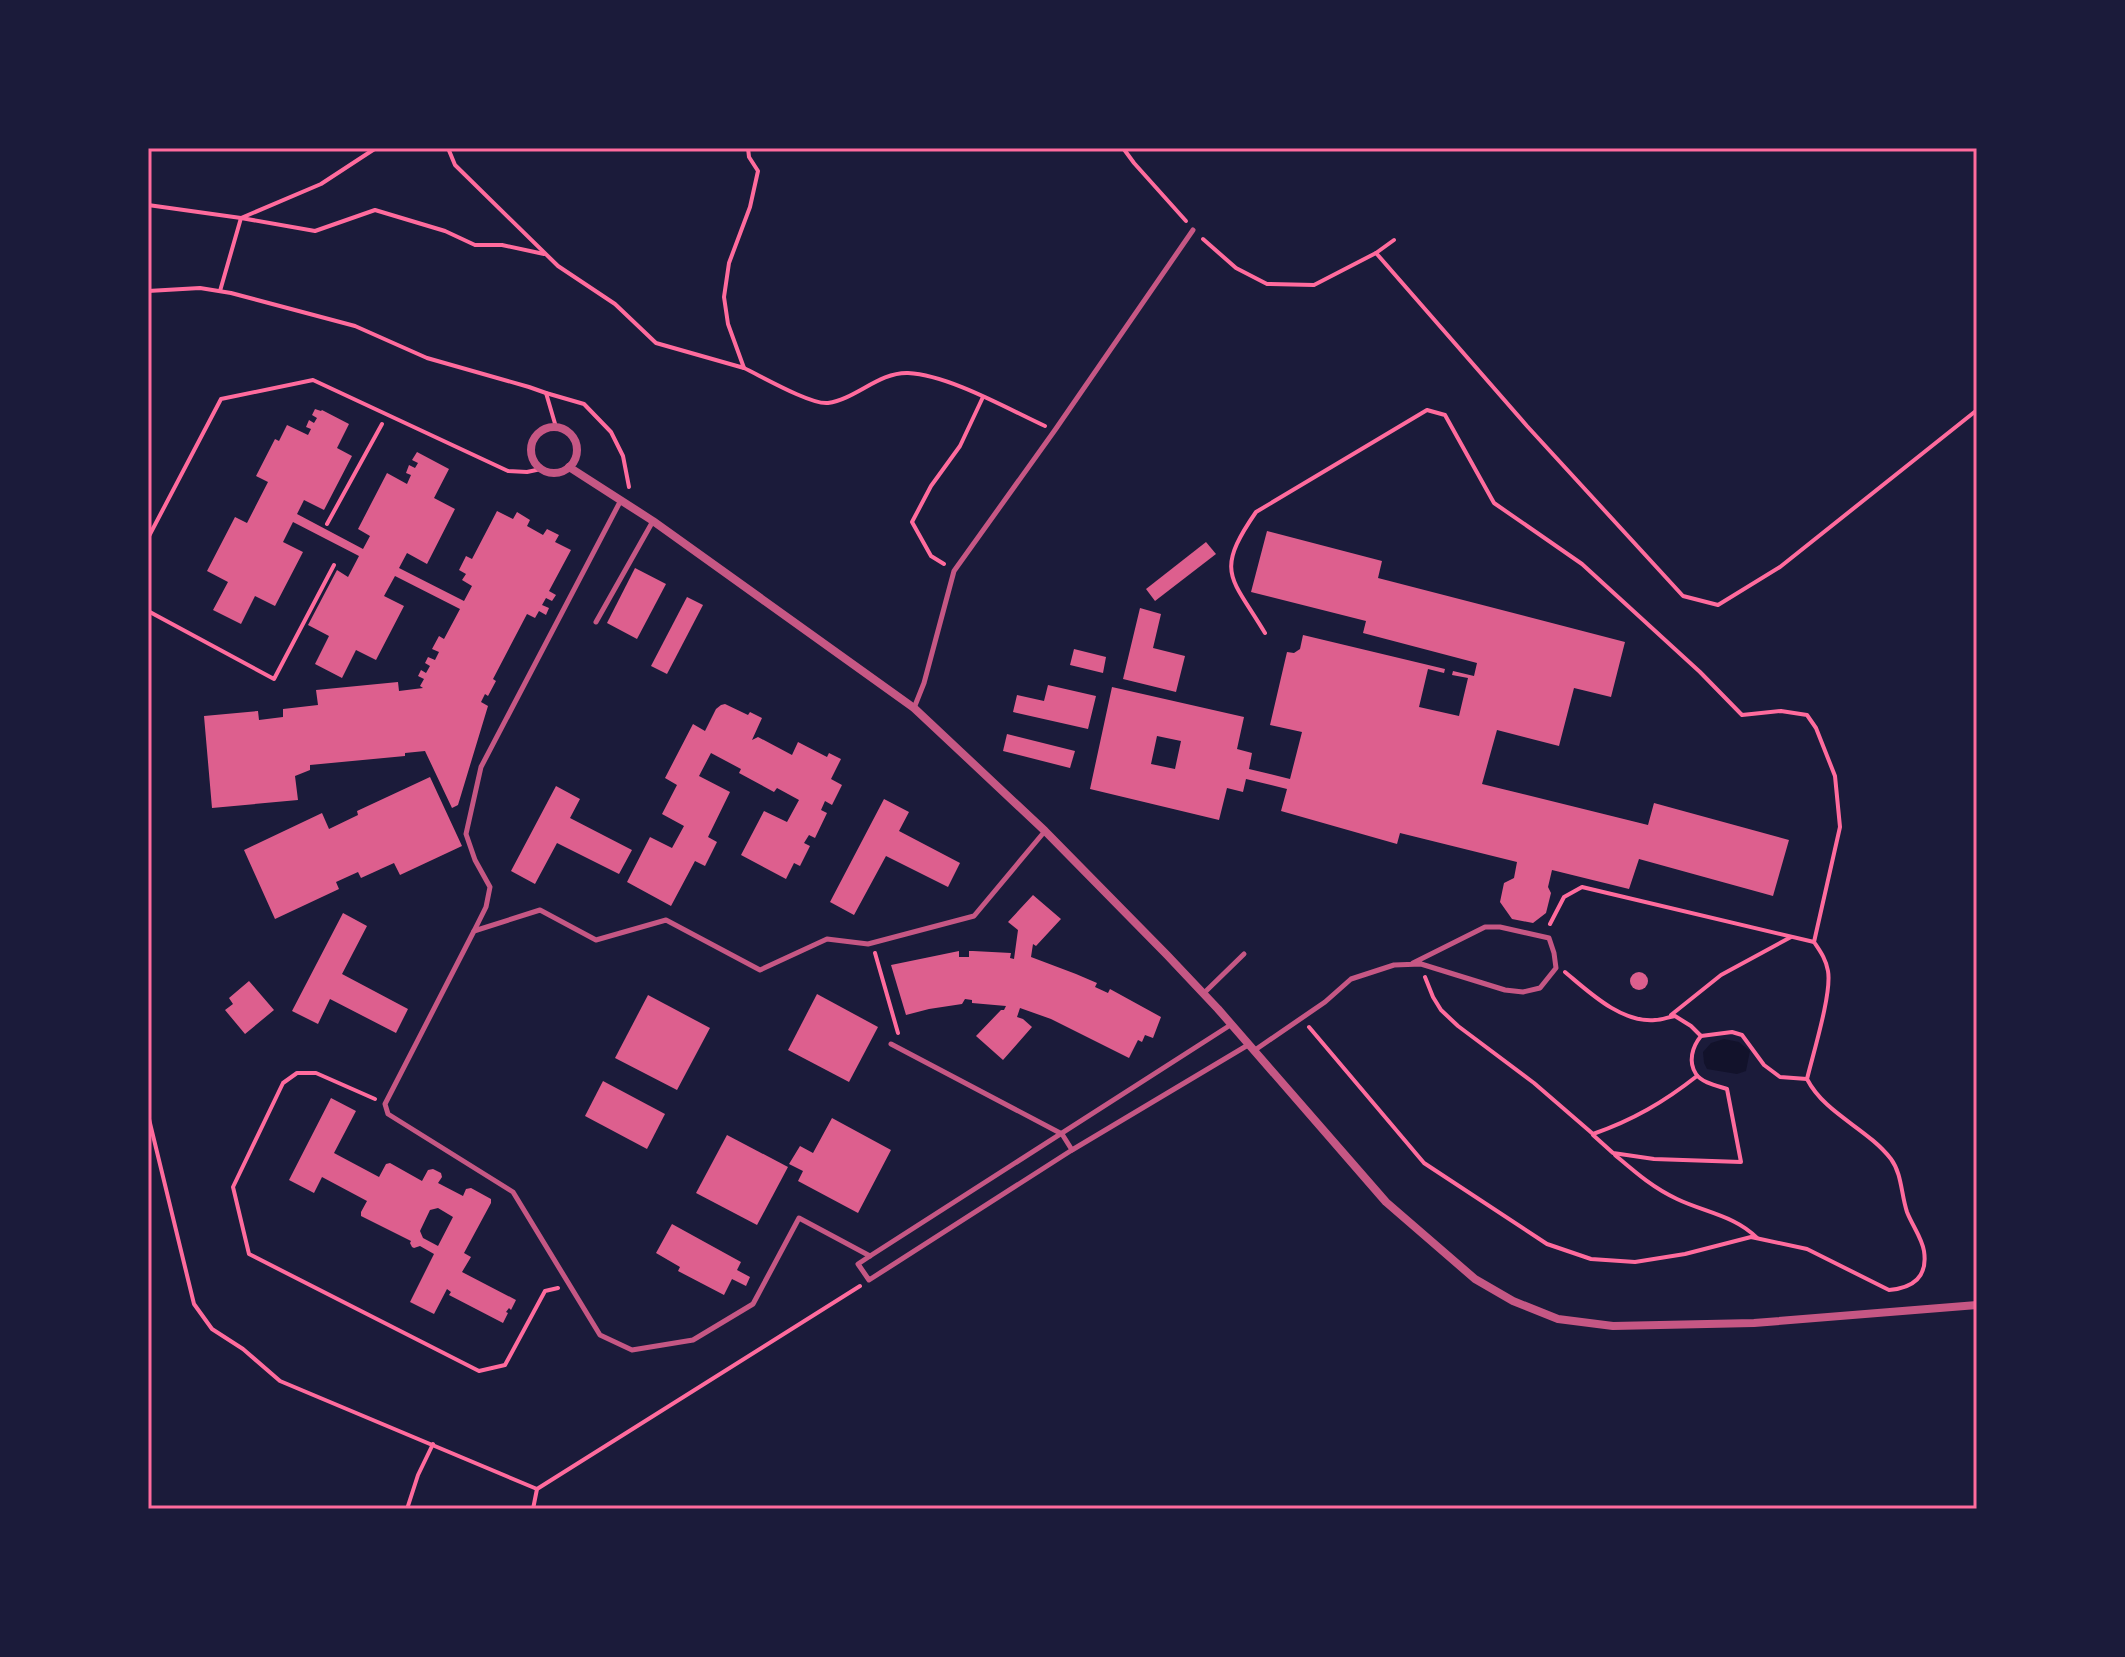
<svg xmlns="http://www.w3.org/2000/svg" width="2125" height="1657" viewBox="0 0 2125 1657" font-family="Mulish,sans-serif">
<rect width="100%" height="100%" fill="#1b1b3a"/>
<polygon fill="#12122b" points="1724,1039 1739,1042 1750,1051 1746,1071 1737,1074 1707,1069 1704,1063 1703,1052 1711,1043"/>
<g fill="#dd5f8e" fill-rule="evenodd">
<polygon points="315,409 321,411 322,410 349,424 337,448 352,456 324,510 304,500 297,514 363,549 370,536 358,529 387,473 407,484 411,475 406,473 409,465 415,468 418,463 412,460 417,452 449,469 434,498 455,509 427,564 407,553 399,568 464,601 472,586 462,580 466,574 459,570 466,556 472,559 497,511 513,519 517,512 530,520 527,526 543,535 547,529 559,535 555,542 571,550 549,591 556,595 552,601 546,598 542,605 549,608 546,615 539,611 535,618 527,614 493,679 496,681 488,696 485,694 481,702 488,706 458,805 452,808 425,751 405,753 405,756 310,765 310,770 295,776 298,800 212,808 204,716 258,711 259,720 283,717 283,709 318,705 316,690 398,682 399,691 423,688 420,686 424,679 418,676 421,670 426,673 430,666 425,663 428,657 435,660 439,652 432,649 439,636 444,639 460,609 395,576 384,596 404,606 376,660 356,650 342,678 315,664 329,636 308,625 337,570 348,577 359,556 293,522 283,542 303,552 275,606 255,596 241,624 213,610 228,582 207,571 235,517 247,523 268,482 256,476 275,439 279,441 287,425 308,435 311,429 306,427 309,420 314,423 317,418 312,415"/>
<path d="M1267 531 1382 561 1378 578 1625 642 1611 697 1574 688 1559 746 1497 730 1482 784 1648 825 1654 803 1789 840 1773 896 1639 859 1629 889 1552 870 1548 887 1551 893 1546 913 1533 923 1512 919 1500 902 1504 883 1514 878 1517 862 1400 833 1397 844 1281 811 1287 789 1246 779 1243 792 1227 788 1219 820 1090 789 1112 687 1244 717 1237 749 1252 753 1249 769 1290 779 1302 732 1270 725 1287 652 1294 653 1300 649 1303 635 1445 669 1444 673 1428 669 1419 707 1459 716 1468 678 1452 675 1453 671 1474 676 1477 663 1363 633 1366 621 1251 592ZM1157 736 1181 741 1175 769 1151 764Z"/>
<polygon points="1206,542 1216,554 1155,601 1146,589"/>
<polygon points="635,568 666,584 637,639 607,623"/>
<polygon points="687,597 703,605 667,674 651,666"/>
<polygon points="1140,608 1161,614 1153,648 1185,656 1176,692 1123,679"/>
<polygon points="1074,649 1106,657 1103,673 1070,665"/>
<polygon points="1048,685 1096,696 1088,729 1013,712 1017,695 1044,701"/>
<polygon points="725,704 748,715 750,712 762,718 752,740 758,737 792,755 798,742 827,757 829,753 841,759 831,779 842,785 832,805 825,801 821,810 827,813 815,838 809,835 804,843 810,846 800,866 794,863 786,879 741,855 764,811 787,822 799,800 777,788 774,792 739,773 741,769 711,753 699,776 730,792 708,837 717,842 705,866 695,861 671,906 627,882 650,837 672,848 684,826 662,814 677,785 665,778 693,724 705,731 716,709 721,705"/>
<polygon points="1007,734 1075,751 1070,768 1003,751"/>
<polygon points="430,777 462,846 400,875 394,863 361,878 358,872 336,882 339,889 275,919 244,850 322,813 329,829 358,815 357,811"/>
<polygon points="556,786 580,799 570,818 632,850 619,874 557,843 535,884 511,871"/>
<polygon points="884,799 909,812 899,831 960,863 948,887 886,856 854,915 830,902"/>
<polygon points="1033,895 1061,919 1036,946 1033,944 1031,957 1076,974 1097,983 1095,987 1108,993 1110,989 1161,1017 1153,1038 1145,1035 1142,1042 1138,1040 1129,1058 1051,1019 1020,1008 1017,1017 1023,1019 1032,1027 1003,1060 976,1036 1001,1010 1004,1010 1006,1006 972,1003 972,1000 965,999 962,1004 929,1009 906,1015 891,965 959,951 959,957 969,957 969,951 973,951 1011,953 1010,958 1014,959 1018,930 1008,922"/>
<polygon points="343,913 367,926 342,974 408,1009 396,1033 330,999 318,1024 292,1011"/>
<circle cx="1639" cy="981" r="9"/>
<polygon points="249,981 274,1010 245,1034 225,1010 233,1004 229,998"/>
<polygon points="817,994 878,1027 849,1082 788,1050"/>
<polygon points="648,995 710,1028 677,1090 615,1058"/>
<polygon points="603,1081 665,1114 647,1149 585,1116"/>
<path d="M331 1098 356 1111 334 1153 379 1177 386 1164 390 1163 422 1181 428 1170 433 1169 441 1173 442 1177 438 1183 463 1196 466 1189 471 1188 491 1199V1203L464 1253 471 1257 462 1272 516 1300 511 1310 509 1308 506 1312 508 1313 503 1323 449 1295 451 1292 447 1289 434 1314 410 1302 434 1254 420 1246 414 1248 412 1247 410 1243 411 1241 361 1216V1212L367 1201 322 1177 314 1193 289 1180ZM438 1208 453 1217 438 1246 423 1238 420 1231 430 1210Z"/>
<polygon points="832,1118 891,1150 858,1213 798,1181 803,1171 789,1164 800,1146 813,1153"/>
<polygon points="727,1135 788,1167 757,1225 696,1193"/>
<polygon points="672,1224 741,1262 737,1270 750,1277 746,1286 732,1279 724,1295 678,1271 680,1267 656,1253"/>
</g>
<g fill="none" stroke-linecap="round" stroke-linejoin="round">
<g stroke="#ff6b9d" stroke-width="4">
<polyline points="448,148 455,165 558,266 615,304 656,343 744,368 728,324 724,297 729,263 750,207 758,171 749,157 748,148"/>
<polyline points="1123,148 1134,163 1186,221"/>
<polyline points="148,205 241,218 315,231 375,210 445,231 475,245 502,245 544,254"/>
<polyline points="1203,239 1236,268 1267,284 1314,285 1376,253 1394,240"/>
<polyline points="1376,253 1527,426 1683,596 1718,605 1780,567 1977,410"/>
<polyline points="148,291 200,288 231,293 355,326 427,358 529,387 546,393 556,427"/>
<polyline points="220,291 241,218 321,184 376,148"/>
<path d="M744 368C761 376 811 405 828 403 856 399 879 372 908 373 949 375 1008 409 1045 426"/>
<polyline points="546,393 584,404 611,432 623,456 629,487"/>
<polyline points="327,524 382,424"/>
<polyline points="148,538 221,399 313,380 508,471 527,472 541,469"/>
<polyline points="944,564 931,556 912,522 931,486 960,446 983,397"/>
<polyline points="148,611 274,679 334,565"/>
<path d="M1265 633C1231 576 1214 573 1256 512L1427 410 1445 415 1494 503 1582 564 1700 672 1742 715 1781 711 1807 715 1816 728 1835 776 1840 827 1814 942C1820 951 1826 959 1828 971 1832 993 1813 1054 1807 1079 1825 1114 1867 1128 1891 1159 1902 1174 1901 1194 1907 1212 1912 1225 1922 1238 1924 1251 1928 1277 1913 1288 1889 1290L1807 1249 1751 1237 1685 1254 1635 1262 1591 1259 1547 1244 1424 1163 1309 1027"/>
<polyline points="1550,924 1564,897 1582,887 1814,942"/>
<polyline points="875,953 898,1033"/>
<path d="M1565 972C1589 992 1621 1023 1655 1020 1662 1020 1668 1017 1675 1016L1691 1026 1701 1036 1732 1032 1742 1035 1764 1065 1780 1077 1807 1079"/>
<path d="M1425 977 1433 997 1441 1010 1458 1026 1534 1083 1593 1134C1633 1120 1664 1102 1697 1076"/>
<polyline points="1671,1015 1721,975 1791,937"/>
<polyline points="375,1099 316,1073 297,1073 283,1083 233,1187 249,1254 479,1371 505,1365 545,1291 558,1288"/>
<polyline points="148,1115 194,1304 212,1329 243,1349 280,1381 537,1489"/>
<path d="M1593 1135 1613 1153 1654 1159 1741 1162 1727 1089C1718 1086 1702 1083 1696 1074 1688 1062 1692 1047 1701 1036"/>
<path d="M1615 1155C1635 1172 1653 1188 1677 1199 1704 1212 1736 1216 1757 1238"/>
<polyline points="407,1509 418,1475 433,1444"/>
<polyline points="533,1509 537,1489 860,1286"/>
</g>
<g stroke="#c65784" stroke-width="5">
<polyline points="596,622 653,521"/>
<polyline points="914,708 924,683 954,571 1055,430 1193,230"/>
<polyline points="474,931 486,907 490,887 475,860 466,834 481,767 621,500"/>
<polyline points="1204,993 1244,954"/>
<polyline points="1232,1024 870,1256 858,1264 869,1280 1072,1150 1248,1045"/>
<polyline points="891,1044 1062,1134 1072,1150"/>
<polyline points="1255,1050 1325,1002 1351,979 1394,965 1421,964 1505,990 1523,992 1540,988 1556,968 1554,953 1549,938 1500,927 1485,927 1413,963"/>
<polyline points="870,1256 799,1218 753,1304 693,1340 632,1350 600,1335 513,1192 388,1114 385,1104 474,931 540,910 596,940 666,920 760,970 827,939 868,944 974,916 1045,831"/>
</g>
<g stroke="#c65784" stroke-width="8">
<circle cx="554" cy="450" r="23"/>
<polyline points="569,467 653,521 914,708 1045,831 1167,955 1218,1009 1386,1202 1475,1279 1513,1301 1558,1319 1613,1326 1754,1323 1977,1305"/>
</g>
</g>
<rect width="2125" height="1657" fill="none" stroke="#1b1b3a" stroke-width="300"/>
<rect x="150" y="150" width="1825" height="1357" fill="none" stroke="#ff6b9d" stroke-width="3"/>
</svg>
